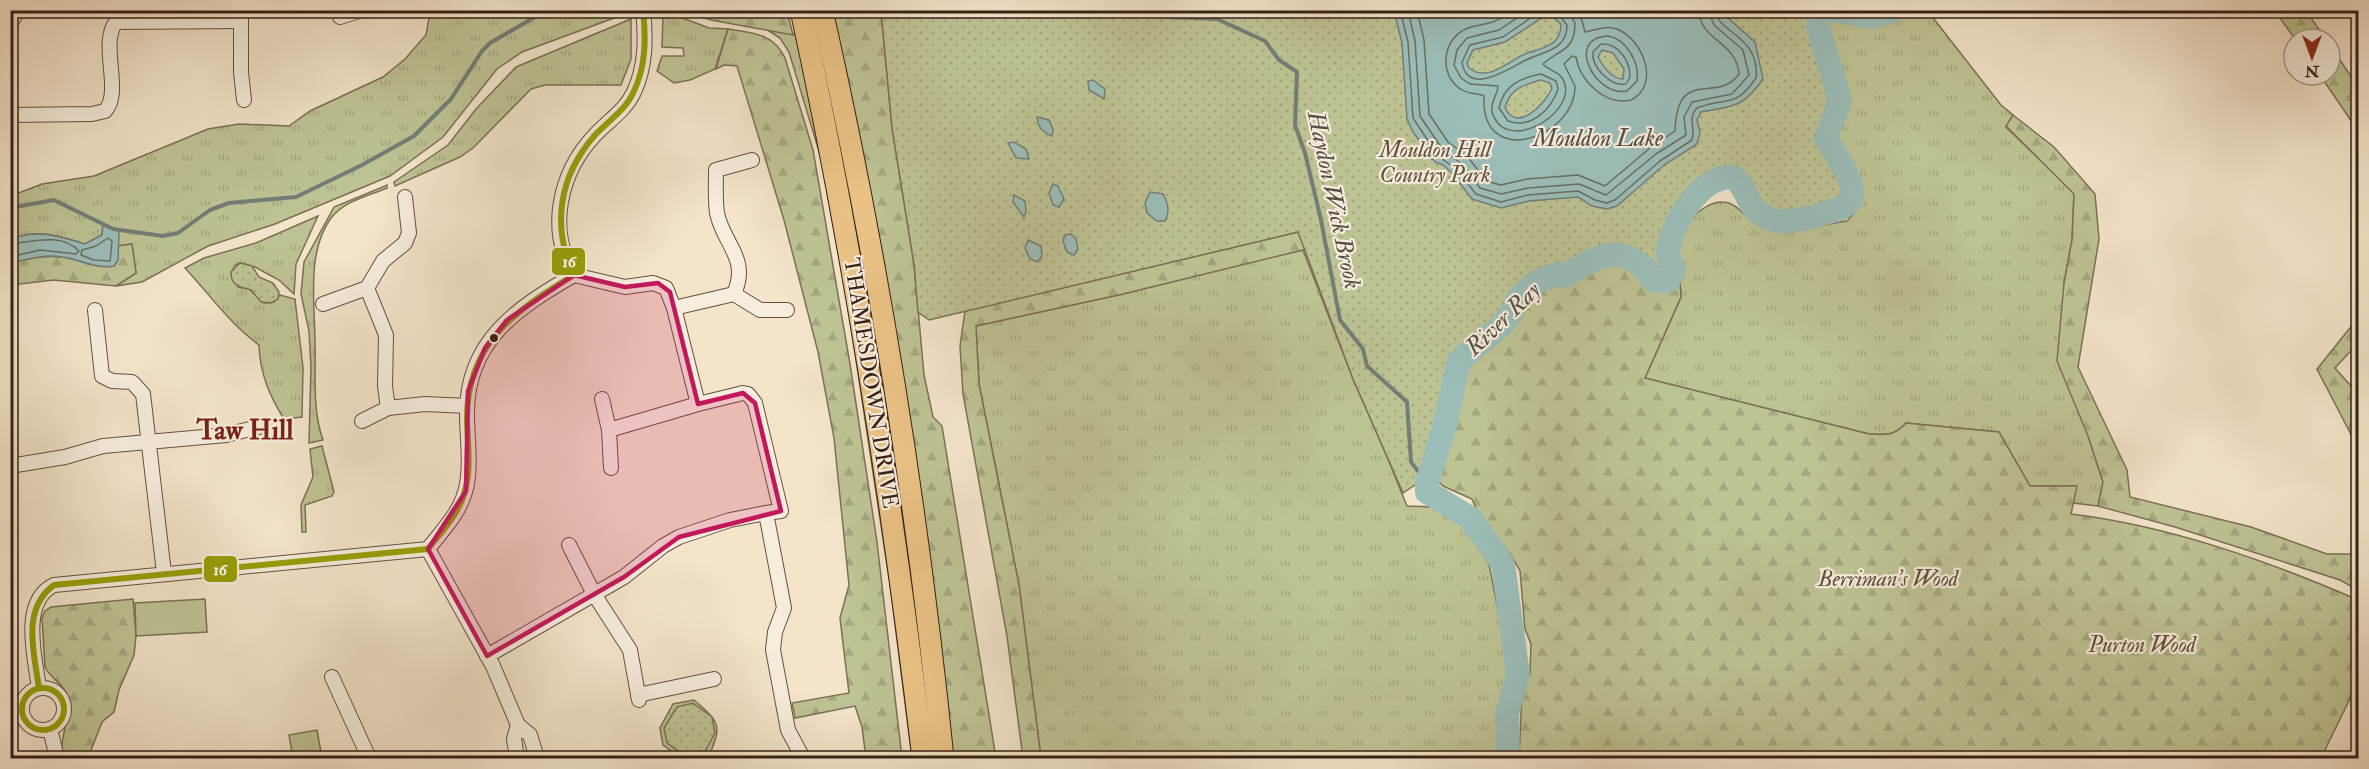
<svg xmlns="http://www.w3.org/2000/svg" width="2369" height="769" viewBox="0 0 2369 769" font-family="'IM FELL Double Pica',serif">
<defs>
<pattern id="grass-tufts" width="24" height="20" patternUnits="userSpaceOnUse" patternTransform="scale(1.5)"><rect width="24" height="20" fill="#bec394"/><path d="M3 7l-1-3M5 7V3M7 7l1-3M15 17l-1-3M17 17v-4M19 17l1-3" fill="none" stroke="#a4a77f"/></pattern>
<pattern id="forest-firs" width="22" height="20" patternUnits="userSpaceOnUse" patternTransform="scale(1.5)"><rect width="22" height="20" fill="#bec394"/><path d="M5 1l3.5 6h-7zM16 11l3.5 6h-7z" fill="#a4a77f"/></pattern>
<pattern id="park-dots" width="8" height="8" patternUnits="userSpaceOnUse" patternTransform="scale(1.5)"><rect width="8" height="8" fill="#bec394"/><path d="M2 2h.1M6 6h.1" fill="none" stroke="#a4a77f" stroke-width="1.8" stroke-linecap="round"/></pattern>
</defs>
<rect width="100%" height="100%" fill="#f3e4ca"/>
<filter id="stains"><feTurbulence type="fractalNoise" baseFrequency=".00333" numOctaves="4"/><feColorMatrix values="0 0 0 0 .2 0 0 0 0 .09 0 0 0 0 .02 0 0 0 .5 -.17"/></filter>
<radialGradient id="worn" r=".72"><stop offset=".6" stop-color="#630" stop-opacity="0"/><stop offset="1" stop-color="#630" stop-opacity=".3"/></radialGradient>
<g fill="url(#grass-tufts)" stroke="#7a7154" stroke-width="1.5">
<path d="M433 11H633L522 52 497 69 443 137 390 176 275 224 208 246 142 282 116 286 136 273 132 244 117 246 119 231 103 225 102 235 85 244C55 235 42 229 11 239V196L42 184 94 176 208 129 239 124 289 126 310 111 383 77 405 59 426 35 430 13Z"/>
<path d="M1930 14 2001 105 2013 115 2006 127 2074 193 2072 240 2064 283 2088 436 2103 482 2098 506 2073 503 2076 486H2030L1999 432 1906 423C1895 436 1885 435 1869 434L1645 378 1681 297 1680 283 1685 271C1671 243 1672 232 1697 213 1704 208 1713 201 1722 202 1740 202 1749 225 1764 228 1790 234 1820 225 1847 221 1884 185 1840 167 1831 134 1833 128 1837 123 1840 117 1850 90 1830 53 1820 28L1822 23 1830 21 1865 25 1894 16Z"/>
<polygon points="663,15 680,17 709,28 728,29 715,69 690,80 674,83 657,71 662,56 684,56 683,48 662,47"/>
<polygon points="631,19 631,59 621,85 545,85 531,89 473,148 460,157 395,186 394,182 448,145 476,109 516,67"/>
<polygon points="766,29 799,35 853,311 916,758 912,758 890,585 848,307 821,158 789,52 780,38"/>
<polygon points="819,34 867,280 908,544 935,758"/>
<path d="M387 185V188C368 196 344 201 331 218 306 252 315 305 315 344 316 376 312 410 323 440L309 443 311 367 309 331 301 294 304 262 334 207Z"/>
<path d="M318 216 296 264 294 294 279 280 255 267 240 263 235 265 231 274 238 287 249 289 264 303 274 302 280 295 295 299 303 368 302 417 284 419C269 395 260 373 259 345 230 324 210 295 185 268L204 258 256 243Z"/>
<polygon points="1303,249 1407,506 1435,507 1464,527 1489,564 1511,677 1503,723 1500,758 1041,758 1019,585 979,384 976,326 1123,294"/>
<polygon points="322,446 334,492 332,496 305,505 306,532 302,532 301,505 313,477 310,449"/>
<path d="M694 700C721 723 722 726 708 758H681L663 745 660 728 673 704Z"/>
</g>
<g fill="url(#forest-firs)" stroke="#7a7154" stroke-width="1.5">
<polygon points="679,11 787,11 793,35 711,20"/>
<polygon points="833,11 881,11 892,128 914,264 924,375 933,417 942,426 996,758 953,758 908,410 858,128"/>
<polygon points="1339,11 1403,493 1353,379 1303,250 1123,294 976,326 979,384 1019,585 1041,758 1023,758 1007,636 963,394 960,346 965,311 1298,232"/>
<polygon points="2275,11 2306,11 2326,39 2295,39"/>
<path d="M728 29C753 33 773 33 785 58L813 150 850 364 877 542 902 758H866L862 727 855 706 795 718 792 703 849 693 840 618 849 585 834 438 818 352 784 220 737 66 724 65 716 69Z"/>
<polygon points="2330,45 2358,87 2358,131 2320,75 2330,75"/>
<polygon points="2013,115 2054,147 2095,194 2099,239 2078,367 2127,470 2130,497 2251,527 2327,554 2354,554 2358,567 2358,590 2340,580 2175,527 2098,506 2103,482 2088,436 2057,361 2064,283 2072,240 2074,194 2006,126"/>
<path d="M132 244 136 273 116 286 54 280 11 285 10 263C28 259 45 255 62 257 80 259 95 269 114 266L118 260 117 246Z"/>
<path d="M1629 259 1637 261C1644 285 1657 289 1680 283L1681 297 1645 378 1869 434C1885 435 1895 436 1906 423L1999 432 2030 486H2077L2071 514C2170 526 2268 561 2358 600V682L2321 758H1519L1522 695 1530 673 1531 644 1525 629 1520 571 1511 555 1479 516 1472 499 1443 486 1436 479 1437 467 1453 427 1460 360 1472 346 1508 320 1525 294 1538 283 1587 276 1606 261Z"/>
<polygon points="2358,318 2358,343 2335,368 2358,394 2358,448 2317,369"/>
<path d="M133 599 136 636 134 655 119 690 114 712 102 722 88 758H62C58 737 74 714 66 693 62 683 50 678 45 667L42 618 45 611 51 607Z"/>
</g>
<g fill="url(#park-dots)" stroke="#7a7154" stroke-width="1.5">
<path d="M881 11H1815C1821 44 1851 80 1840 116 1837 124 1831 133 1828 142 1834 163 1853 168 1856 188 1858 196 1854 208 1846 212 1835 218 1785 222 1773 218 1755 213 1743 190 1727 180L1704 183 1681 225 1675 243 1678 271 1663 281 1649 260 1638 256 1604 259 1573 273 1550 275 1538 278 1522 292 1494 326 1466 345 1452 365 1449 407 1418 483 1403 493 1353 379 1298 232 929 320 918 312 914 264 892 128Z"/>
<polygon points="1827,11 1884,11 1874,14"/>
<path d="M240 263 252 266 259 277 273 283 279 292 278 299 271 303 261 302 251 290C240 286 231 287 231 272Z"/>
<polygon points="693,703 712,717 715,733 703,755 688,758 667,743 664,728 677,707"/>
</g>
<g fill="#bec394" stroke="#7a7154" stroke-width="1.5">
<polygon points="205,599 207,632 136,636 135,603"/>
<polygon points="317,730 322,758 293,758 289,735"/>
</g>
<g fill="#9bbeb9" stroke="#737e77" stroke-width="1.5" fill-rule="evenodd">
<path d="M1394 11H1720L1755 42 1763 79C1743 108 1733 106 1701 112L1697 120 1700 132 1697 144 1664 165 1617 206 1607 209 1592 206 1578 197 1529 201 1501 208 1472 199 1452 173 1443 165 1435 162 1413 132 1407 119 1402 43ZM1546 15H1551L1561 24C1561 31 1560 36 1555 41 1547 49 1534 50 1525 54 1508 61 1488 83 1469 68L1467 63 1473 50 1505 42ZM1602 50 1613 53 1624 69 1623 79C1612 79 1603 66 1598 57ZM1541 80 1550 83 1552 88C1546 103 1516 135 1505 107 1511 88 1523 85 1541 80Z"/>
<polygon points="1093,80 1105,89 1104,99 1089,90 1088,81"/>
<path d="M1037 117 1049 120 1053 130 1052 136C1043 132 1038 128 1037 117Z"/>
<polygon points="1014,142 1026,149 1029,159 1016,158 1008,143"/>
<polygon points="1053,184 1058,186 1064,199 1059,207 1053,205 1049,193"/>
<path d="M1150 192 1163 194C1168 203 1170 211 1165 221H1157L1147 213 1145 203Z"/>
<polygon points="1014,195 1025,201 1026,212 1024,217 1013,202"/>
<path d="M103 224 119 230 118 260 114 266C95 269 80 259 62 257 45 254 28 259 11 263V239C38 229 58 236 85 244L102 235Z"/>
<polygon points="1071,234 1076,239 1078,249 1074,255 1067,252 1063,241 1065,235"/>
<polygon points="1028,240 1041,246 1042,256 1038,262 1030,259 1025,248"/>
</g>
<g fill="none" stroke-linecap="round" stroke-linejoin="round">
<g stroke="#686e66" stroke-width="1.5">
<path d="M1400 10 1408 42 1413 118 1438 156 1456 169 1476 194 1501 202 1528 195 1578 191 1595 200 1607 203 1615 200 1660 161 1692 140C1696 128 1687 118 1697 108 1727 96 1734 110 1756 78 1760 35 1718 34 1715 10"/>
<polyline points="1408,10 1415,41 1420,116 1443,150 1462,164 1480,188 1501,194 1528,188 1579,184 1606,195 1656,154 1686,135 1684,117 1692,102 1732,94 1749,75 1743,50 1714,25 1708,10"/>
<path d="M1417 10 1424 40 1429 114 1448 142 1468 157 1486 181 1501 185 1527 179 1578 175 1605 186 1650 148 1675 131C1677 65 1717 105 1739 74 1736 40 1700 42 1699 10"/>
<path d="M1514 10C1506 16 1498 21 1489 23 1479 26 1471 25 1462 31 1441 44 1440 77 1462 90 1468 94 1477 93 1484 96 1480 170 1575 139 1575 86L1564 64 1572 56 1576 57C1580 81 1605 106 1631 100 1661 85 1643 39 1617 29 1606 25 1596 30 1585 32L1579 10"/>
<path d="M1529 10 1499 30 1467 38 1457 50 1454 65 1461 78 1470 84 1498 86C1498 94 1490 102 1492 112 1505 155 1573 115 1565 85 1562 71 1550 72 1543 64 1559 49 1575 52 1575 23L1567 10"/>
<path d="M1542 10 1503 37 1470 45 1462 62C1467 97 1509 69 1524 61 1543 51 1567 51 1567 25L1555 10"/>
<path d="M1608 36C1627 39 1640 64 1637 81L1627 91C1596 98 1564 38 1608 36Z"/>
<path d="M1601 44C1618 43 1630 60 1630 77L1626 84C1611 87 1591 67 1593 52Z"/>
<path d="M1541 74 1556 81 1558 89C1551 110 1531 129 1508 121L1499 108C1504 85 1520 78 1541 74Z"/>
<polygon points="108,238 112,241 110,261 94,260 81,255 82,250 96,246"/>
<path d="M10 244C32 242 61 232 79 251L76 254 40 250 10 257"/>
</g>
<g stroke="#737e77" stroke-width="4">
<polyline points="781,10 788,13"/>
<polyline points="839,12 883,15"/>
<polyline points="1063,13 1217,19 1265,41 1279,60 1297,72 1295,125 1305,153 1321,220 1340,320 1363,349 1367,366 1407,402 1411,462 1427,483"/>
<polyline points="898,15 961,11 1023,12"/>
<polyline points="10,208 54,200 113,229 163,236 178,233 210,210 229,203 296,197 362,165 414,136 451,99 482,51 490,43 547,10"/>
</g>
<g stroke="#9bbeb9" stroke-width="24">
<polyline points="1832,10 1872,17 1893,10"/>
<path d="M1508 758 1507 713 1518 675 1503 564 1470 518 1427 492V483L1443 432 1459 361 1501 326 1511 314 1519 297 1536 282 1557 274 1564 276C1594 260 1616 240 1646 270 1649 274 1651 278 1655 281H1668L1674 270C1673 263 1668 258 1668 253 1669 226 1703 171 1734 178 1745 186 1746 199 1755 209 1775 233 1815 215 1840 209 1844 206 1849 204 1851 200 1859 187 1834 151 1826 139L1840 100 1818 27 1820 10"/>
</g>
<g stroke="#655042" stroke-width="16">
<g id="street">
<polyline points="241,10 241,72 244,100"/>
<polyline points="340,17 362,10"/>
<polyline points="10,25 18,10"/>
<path d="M10 115 92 114 105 111C123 92 99 44 116 22L241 21"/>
<polyline points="574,275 625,287 653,283 666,288 674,308 698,404 743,393 748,394 755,403 781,511 766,513 784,608 775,632 773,650 788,730 803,758"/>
<polyline points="734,294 760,310 787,310"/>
<polyline points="323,304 367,288 383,261 405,243 409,233 405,197"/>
<path d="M674 308 734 294C750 258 723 244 717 213 715 199 716 184 716 170L752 160"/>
<polyline points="95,310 102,376 112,381 132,382 143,394 164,573"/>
<polyline points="602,399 609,430 611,468"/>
<polyline points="388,408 425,404 467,406"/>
<polyline points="362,421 388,408 385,386 386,335 367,288"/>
<polyline points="609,430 698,404"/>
<polyline points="10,466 65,457 103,446 226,435 262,426"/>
<polyline points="569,545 594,594 630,650 639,700"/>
<polyline points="428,549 493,666 518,725 530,735 537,758"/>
<polyline points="487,656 624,577 663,546 679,537 730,520 766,513"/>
<polyline points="332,677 369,758"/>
<circle cx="43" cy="709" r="21"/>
<path d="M39 688C35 658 20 601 54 585L428 549C441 532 459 514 465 492 472 469 467 439 467 415 466 341 517 308 574 275 547 230 559 173 595 135 609 120 625 111 634 92 646 66 646 38 643 10"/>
<polyline points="638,695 714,679"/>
<polyline points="50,729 57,758"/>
<polyline points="517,758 514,739 518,725"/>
</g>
</g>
<g stroke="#361f14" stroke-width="23">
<g id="primary">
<path d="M801 10C855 258 893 507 923 758"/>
<path d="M822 10C877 254 918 510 943 758"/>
</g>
</g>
<use href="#street" stroke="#f7eddd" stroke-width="14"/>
<use href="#primary" stroke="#eac285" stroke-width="21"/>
<g stroke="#f7eddd" stroke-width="10">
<g id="bus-1">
<circle cx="43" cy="709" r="21"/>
<path d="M39 688C34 653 21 609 54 585L428 549C440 534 455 518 462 500 472 475 468 448 467 422 465 345 514 311 574 275 551 226 559 176 595 135 608 121 626 110 634 91 646 66 646 38 643 10"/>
</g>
</g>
<use href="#bus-1" stroke="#989e08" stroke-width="6"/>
</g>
<path fill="#c2185b" fill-opacity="0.2" stroke="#c2185b" stroke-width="4.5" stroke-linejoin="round" d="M574 275 625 287 658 283 670 292 698 404 743 393 755 403 781 511 679 537 624 577 487 656 428 549 466 491 468 391 485 348 507 320Z"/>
<circle fill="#361f14" stroke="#f7eddd" stroke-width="2" cx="494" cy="338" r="5"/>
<g text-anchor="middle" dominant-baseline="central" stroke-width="4.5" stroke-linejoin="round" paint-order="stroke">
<g font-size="22" font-style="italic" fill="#5f503a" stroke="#f7eddd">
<text x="1435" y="150">Mouldon Hill<tspan x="1435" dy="25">Country Park</tspan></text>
<text x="1888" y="579">Berriman's Wood</text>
<text x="2142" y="645">Purton Wood</text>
</g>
<g font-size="22" fill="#361f14" stroke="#f7eddd">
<text transform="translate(871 383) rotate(81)">THAMESDOWN DRIVE</text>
</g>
<g font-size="24" font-style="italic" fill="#544f46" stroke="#f7eddd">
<text x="1598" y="138">Mouldon Lake</text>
<text transform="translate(1334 200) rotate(78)">Haydon Wick Brook</text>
<text transform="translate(1503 319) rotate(-44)">River Ray</text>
</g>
<g font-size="28" font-weight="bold" fill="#7a1f14" stroke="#f7eddd">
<text x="245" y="430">Taw Hill</text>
</g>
</g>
<g stroke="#f7eddd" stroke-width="2">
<rect x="551" y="247" width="35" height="29" rx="6" fill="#989e08"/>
<rect x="203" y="555" width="35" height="28" rx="6" fill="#989e08"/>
</g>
<g font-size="16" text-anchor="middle" font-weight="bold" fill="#fff">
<text x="569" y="267">16</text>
<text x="220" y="575">16</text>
</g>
<rect width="2369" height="769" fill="none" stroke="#f3e4ca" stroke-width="36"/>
<rect x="12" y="12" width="2345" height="745" fill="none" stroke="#361f14" stroke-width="3"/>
<rect x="18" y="18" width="2333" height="733" fill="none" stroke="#361f14" stroke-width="1.5"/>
<g transform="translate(2312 57) rotate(180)"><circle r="28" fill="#f7eddd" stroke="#aa9b8d" stroke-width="1.5"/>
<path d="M0-4.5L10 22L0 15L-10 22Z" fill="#8f2418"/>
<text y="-9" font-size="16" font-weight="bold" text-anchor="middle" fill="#361f14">N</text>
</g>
<rect width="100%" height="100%" filter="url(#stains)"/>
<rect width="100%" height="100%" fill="url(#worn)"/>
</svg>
